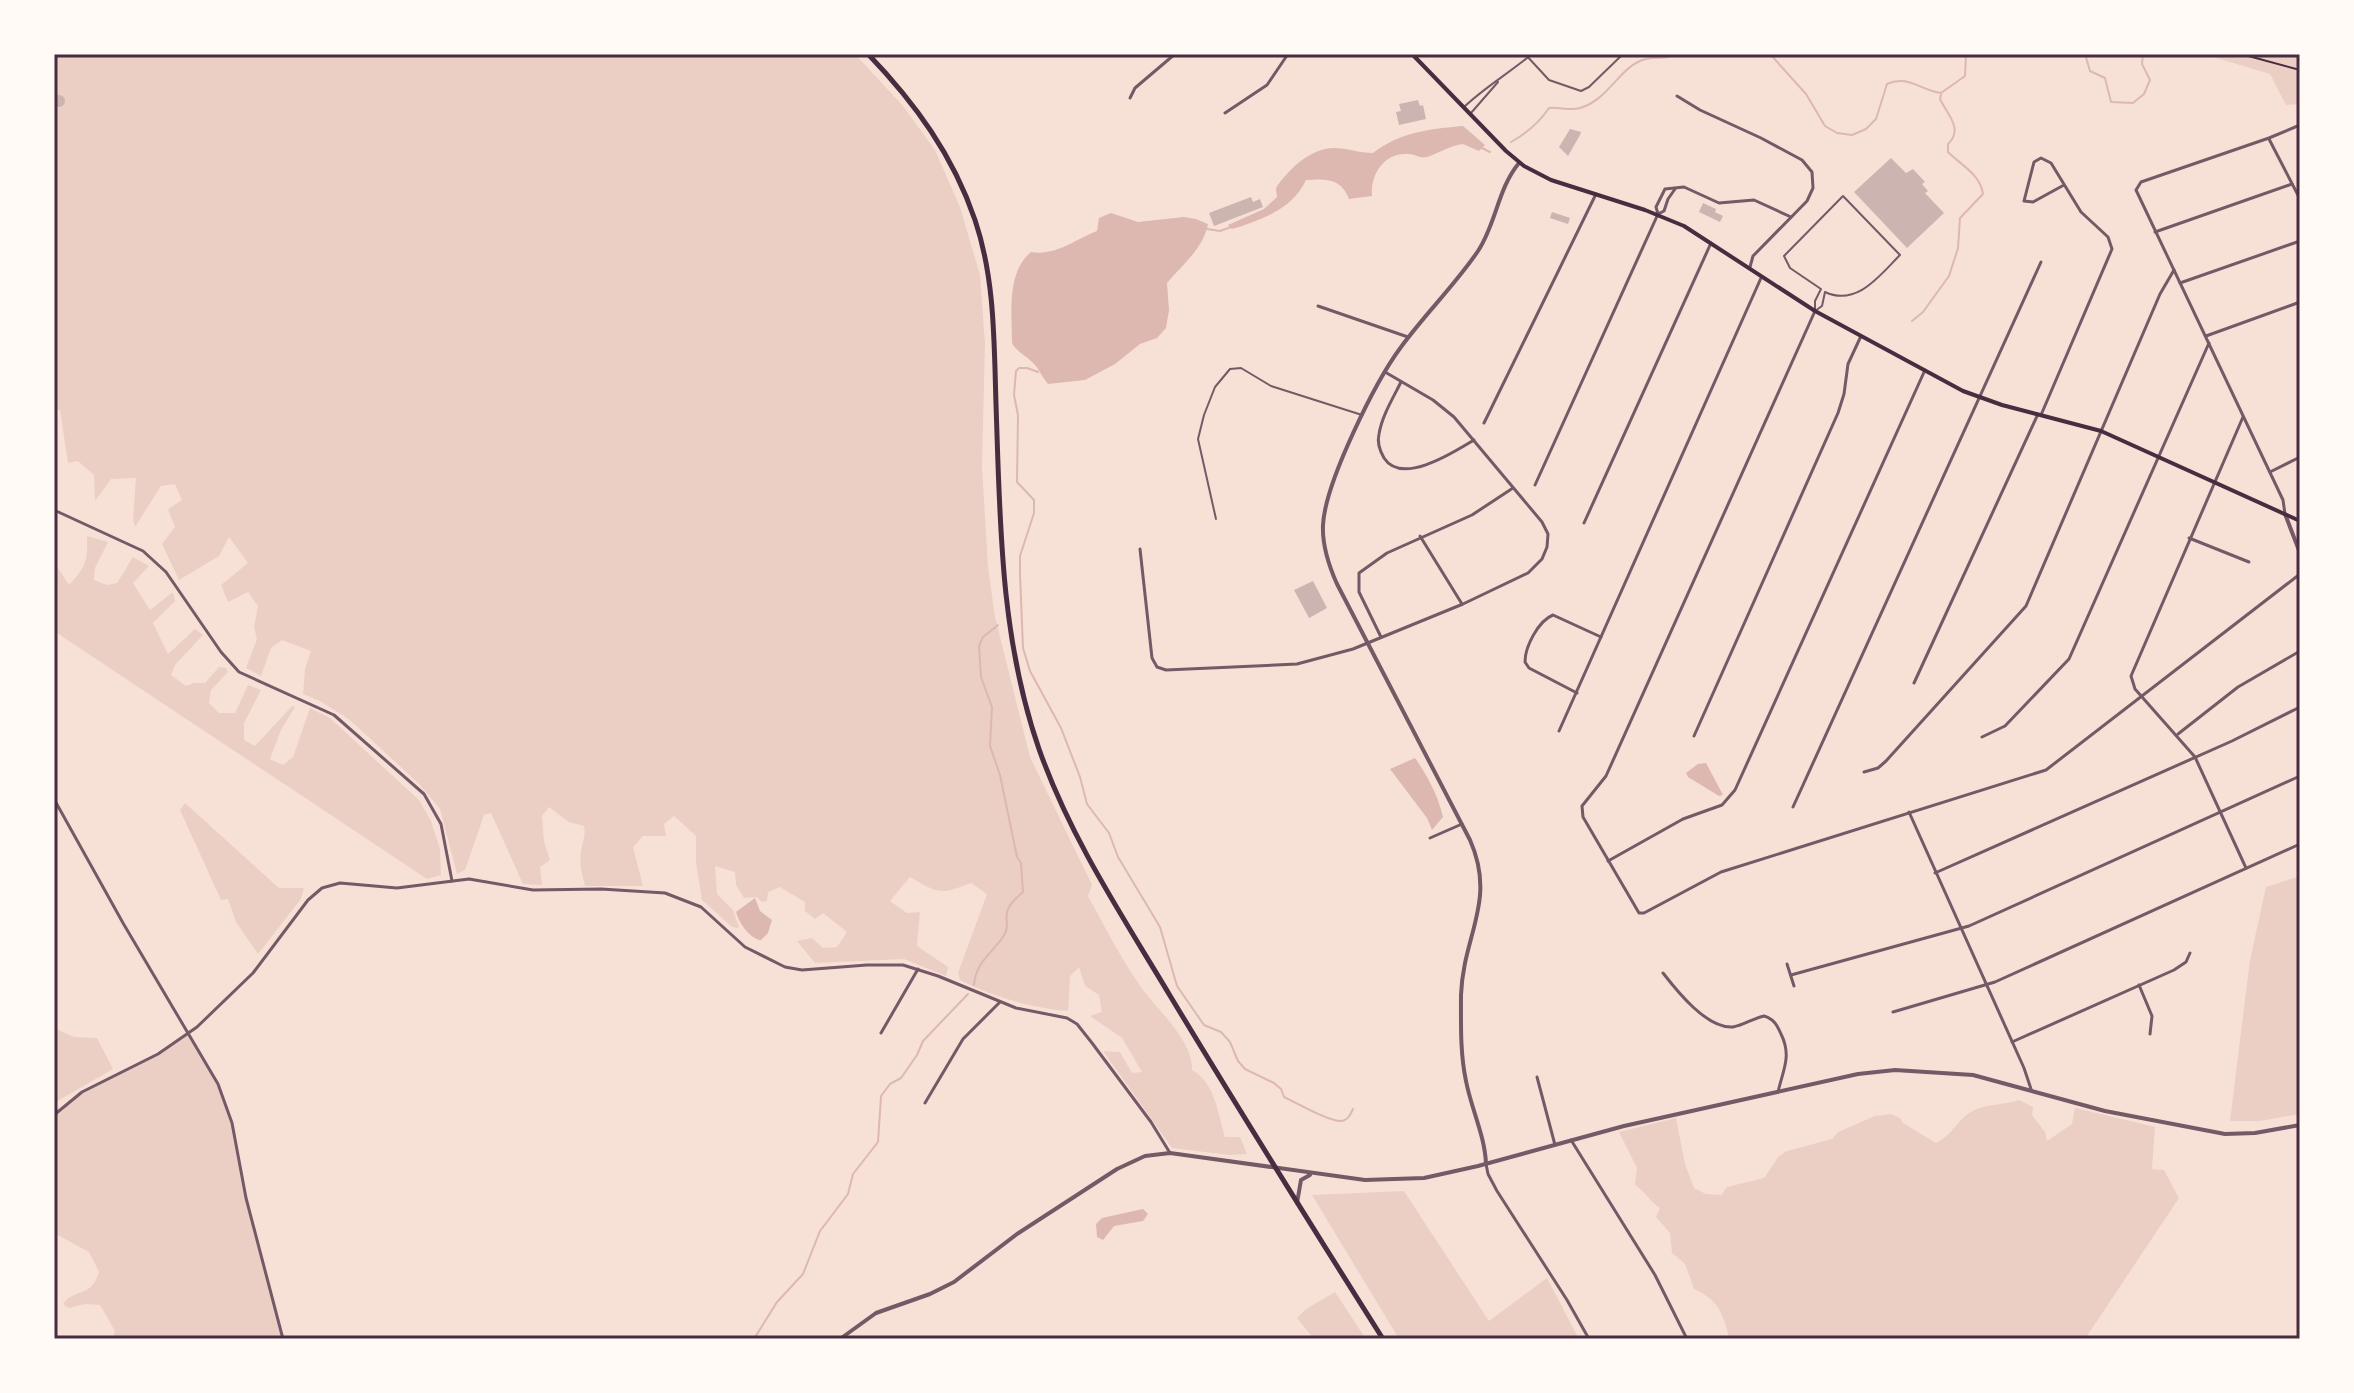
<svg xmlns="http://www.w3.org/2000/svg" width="2354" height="1393" viewBox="0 0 2354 1393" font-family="Jost,sans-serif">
<rect width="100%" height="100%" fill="#f7e1d7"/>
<g fill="#ebcfc5">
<path d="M54 54H855L903 106 935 150 960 207 980 275 985 343 982 467 988 567 995 617 1030 757 1092 885 1088 896C1105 927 1121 959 1141 987 1158 1011 1193 1040 1192 1070 1215 1082 1218 1114 1225 1137H1240L1247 1154 1229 1155 1172 1148 1103 1051 1120 1052 1132 1073 1142 1072 1122 1038 1090 1016 1102 1012 1099 995 1085 986 1079 967 1070 976 1068 1011C1030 1008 994 997 960 980L958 973 987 894 971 883C940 895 939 894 910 877L890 901 907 913 920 912 917 946 948 967 946 976 904 959 815 963 797 941 812 938 823 948 837 947 847 932 823 913 815 919 805 911V902L780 887 768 892 767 901 762 902 757 897 744 898 736 885 735 872 715 866 717 894 733 910 739 928 732 927 702 900 696 863V836L674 816 664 824 666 836H643L633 847 643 886H585C582 875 579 864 581 852 582 842 586 836 584 826L569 822 549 807 542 816 544 841 550 860 540 867 542 885 523 884 491 813 484 815 465 870 457 874 440 809 418 783 350 720 320 701 303 694 305 669 311 651 282 640 271 648 261 676 246 668 257 639 254 627 258 606 248 592 228 602 221 585 248 563 229 537 219 556 179 580 162 544 175 527 168 509 182 500 175 484 161 486 135 527 133 519 136 478 111 479 95 501 94 475 78 461 68 463 60 410H54Z"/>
<polygon points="2203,54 2292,54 2300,56 2300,104 2286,105 2270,74"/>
<path d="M87 536 108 542 95 568 94 580 107 585 117 583 133 557 149 566 133 583 150 610 173 592 175 601 153 623 168 654 195 629 203 635 175 665 171 675 186 686 194 683H205L219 667 226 668 228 672 211 690 209 703 219 713H235L248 685 261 690 244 723V740L255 746 292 706 295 707 281 730 270 759 283 765 293 757 310 708 330 718 419 800 431 821 440 849 441 875 427 879 54 631V562L69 585C86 567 88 560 87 536Z"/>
<polygon points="185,803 279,888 304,888 301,899 258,954 236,922 228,899 221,900 180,810"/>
<polygon points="2300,876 2300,1114 2260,1121 2230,1121 2250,960 2266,887"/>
<polygon points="54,1028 74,1037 97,1038 113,1069 54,1103"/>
<path d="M189 1033 213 1075 232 1123 246 1198 283 1339H113L115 1331 100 1305 85 1304 69 1308 63 1304C75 1287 91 1299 99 1272L89 1252 54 1233V1115L82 1092 158 1054Z"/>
<path d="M2019 1100 2033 1107 2032 1115 2045 1132 2047 1141 2072 1124 2075 1108 2155 1127 2152 1169 2164 1170 2179 1198 2085 1339H1730C1721 1312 1721 1302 1694 1289L1685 1264 1672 1253 1670 1233 1656 1217 1660 1208C1649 1201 1645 1191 1635 1185L1637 1168 1619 1132 1676 1118 1685 1164 1694 1188 1706 1194 1721 1195 1727 1187 1764 1178 1779 1156 1787 1151 1832 1139 1838 1132 1875 1116 1891 1114 1900 1118 1903 1123 1936 1143C1953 1135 1958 1117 1975 1110 1986 1104 2005 1105 2019 1100Z"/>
<polygon points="1404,1191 1489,1321 1547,1278 1579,1339 1399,1339 1312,1195"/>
<polygon points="1335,1292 1366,1339 1314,1339 1297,1318 1306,1309"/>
</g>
<g fill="#dcb8b0">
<path d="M1463 126 1485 145 1479 151 1463 144C1449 146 1439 153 1427 157 1419 159 1416 154 1408 154 1384 152 1370 175 1372 196L1349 199C1341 178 1326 179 1306 180 1293 209 1261 220 1232 229L1228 225 1264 209 1277 197 1276 188C1288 170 1310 148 1334 148 1347 148 1359 153 1373 153 1400 132 1430 129 1463 126Z"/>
<path d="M1111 213 1138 222 1184 217 1196 219 1208 224C1203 249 1183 264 1167 283L1169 310 1166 328 1157 338 1140 344 1115 364 1085 380 1048 384C1042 377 1038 367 1032 362 1025 355 1017 352 1012 343 1012 313 1006 273 1031 252 1056 256 1074 240 1097 231L1099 218Z"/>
<path d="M1415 758C1428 777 1438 795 1443 817L1432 830 1427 818 1390 769Z"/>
<polygon points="1706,763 1723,795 1719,796 1688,777 1686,773 1698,764"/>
<path d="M755 898 760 911 772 920 768 933 761 940C750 939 739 923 736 912Z"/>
<polygon points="1143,1209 1148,1214 1143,1221 1114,1226 1103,1240 1097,1237 1096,1224 1102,1218"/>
</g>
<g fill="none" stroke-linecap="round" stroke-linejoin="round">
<g stroke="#dcb8b0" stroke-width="2">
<path d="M1770 54 1806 94 1825 126 1837 133 1852 135 1866 129 1876 119 1887 84C1908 74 1921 91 1941 93L1965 76 1966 54"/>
<polyline points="2085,54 2090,71 2105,78 2111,102 2133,103 2144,94 2150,80 2142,64 2143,54"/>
<path d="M1511 142C1527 133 1539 123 1549 108 1559 107 1571 111 1580 108 1609 100 1620 65 1646 59 1657 56 1665 60 1676 54"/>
<polyline points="1480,147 1490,152"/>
<polyline points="1207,229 1220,231 1231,227"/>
<path d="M1912 321 1923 312 1949 276 1958 248 1960 218 1983 194C1980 174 1962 166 1948 152V144C1964 129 1947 114 1940 99L1941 95"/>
<path d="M1038 372 1027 368H1019L1016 371 1014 395 1018 415 1017 482 1034 500V513L1020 556V574L1023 648 1030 671 1061 728 1080 777 1087 804 1109 833 1118 857 1160 927 1177 986 1204 1025 1221 1032 1230 1042 1238 1061 1245 1069 1274 1083 1281 1089 1284 1097C1297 1103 1327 1121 1340 1121 1347 1121 1350 1116 1353 1109"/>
<path d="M974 985C976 962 991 954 1003 937 1010 927 1005 922 1007 912 1009 904 1017 897 1023 892L1021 863 1017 857 1000 775 990 746 992 707 981 677 979 646 983 637 998 625"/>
<polyline points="754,1339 777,1302 803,1274 820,1231 848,1194 853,1174 878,1142 881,1096 890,1084 901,1078 917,1055 923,1041 968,994"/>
</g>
</g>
<g fill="#ccb4b1">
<circle cx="59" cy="101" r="6"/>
<polygon points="1418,100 1420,106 1423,105 1426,119 1399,125 1396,112 1401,111 1399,104"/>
<polygon points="1570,129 1581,132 1580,135 1568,156 1559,147"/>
<polygon points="1891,158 1906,173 1913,169 1925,182 1922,184 1928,191 1925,193 1944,213 1907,248 1854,192"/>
<polygon points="1251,197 1253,202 1260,199 1263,207 1214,226 1209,213"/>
<polygon points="1703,203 1716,209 1715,212 1723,216 1720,222 1699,212"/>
<polygon points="1552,212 1570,218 1568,224 1550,218"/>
<polygon points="1313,581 1327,608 1309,618 1294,590"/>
</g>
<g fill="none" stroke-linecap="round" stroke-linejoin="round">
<polyline stroke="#4a2c40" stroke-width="2" points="2241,54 2300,70"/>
<g stroke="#755966" stroke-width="2">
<polyline points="1525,54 1549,80 1581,91 1589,87 1623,54"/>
<path d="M1464 107C1484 88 1506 75 1527 58"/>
<polyline points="1471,113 1498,82"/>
<path d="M1843 196 1900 255C1880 275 1857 307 1825 292L1822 306 1815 311V301L1821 289 1790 268 1784 256Z"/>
<polyline points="1216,519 1198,439 1204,415 1215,387 1230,369 1241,368 1271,386 1362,415"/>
</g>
<g stroke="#755966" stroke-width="3">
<polyline points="1677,96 1700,110 1761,138 1802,160 1812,172 1813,188 1807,201 1753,256 1750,267"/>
<polyline points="1130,98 1135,88 1175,54"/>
<polyline points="1225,113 1267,85 1288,54"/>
<polyline points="2269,139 2300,199"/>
<polyline points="1658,214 1664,211 1668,199 1675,189"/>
<polyline points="2155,232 2292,184"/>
<polyline points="2180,283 2300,241"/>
<polyline points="1318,306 1408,337"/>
<polyline points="1815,311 1606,776 1582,806 1583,817 1639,913 1644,913 1721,872 2046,770 2300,574"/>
<polyline points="2206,336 2300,302"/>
<path d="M1401 382C1393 398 1382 416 1379 434 1377 442 1380 451 1384 458 1402 486 1454 452 1474 440"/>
<polyline points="2041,415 2112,249 2108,237 2081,212 2051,163 2041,158 2034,162 2024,201 2033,202 2064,185"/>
<polyline points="2243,417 2131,676 2135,689 2195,757 2246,868"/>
<polyline points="1484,423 1596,194"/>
<polyline points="2270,472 2300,457"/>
<polyline points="1535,485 1658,214 1656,207 1665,189 1684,187 1719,203 1754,200 1791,217"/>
<polyline points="54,510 143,551 166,572 221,652 239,672 334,715 424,794 441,824 452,881"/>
<polyline points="2285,514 2283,500 2136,190 2141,182 2269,138 2300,125"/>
<polyline points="1584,523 1711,243"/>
<polyline points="1420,536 1462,604"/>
<polyline points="2189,538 2249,562"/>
<polyline points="1140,549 1152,658 1157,667 1166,670 1297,664 1353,649 1463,604 1528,573 1542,559 1547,547 1548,534 1542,522 1454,417 1433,400 1385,372"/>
<polyline points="1381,637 1359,592 1359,573 1387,553 1472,515 1513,488"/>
<polyline points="1914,683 2038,414"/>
<path d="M1577 693 1529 668 1525 662C1525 647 1538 621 1553 615L1601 637"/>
<polyline points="1559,731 1761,278"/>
<polyline points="2178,734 2238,687 2300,651"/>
<polyline points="1694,736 1838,413 1844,394 1848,364 1861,336"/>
<polyline points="1982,737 2005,726 2069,659 2209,343"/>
<polyline points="1864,772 1878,768 1886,761 2026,606 2160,294 2174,270"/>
<polyline points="54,799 123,923 218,1084 232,1123 246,1198 283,1339"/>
<polyline points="1793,807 2041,262"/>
<polyline points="1909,812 2024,1068 2031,1089"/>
<polyline points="1430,838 1462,824"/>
<polyline points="1608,861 1683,819 1722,805 1735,790 1925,370"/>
<polyline points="1935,873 2232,741 2300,707"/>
<polyline points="1787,964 1794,986"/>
<path d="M1663 973C1677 991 1707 1029 1733 1027 1744 1025 1754 1018 1764 1016 1774 1019 1777 1025 1781 1034 1792 1056 1783 1070 1778 1092"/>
<polyline points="1791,975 1969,926 2300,776"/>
<polyline points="2139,985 2152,1016 2150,1034"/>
<polyline points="1893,1012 1995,982 2300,844"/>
<polyline points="881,1033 918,969"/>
<polyline points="2012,1042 2174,970 2186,962 2190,953"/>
<polyline points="1537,1077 1555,1145"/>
<polyline points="925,1103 963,1039 1000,1002"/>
<polyline points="54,1115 82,1092 158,1054 197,1027 253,973 308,900 322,888 340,883 397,888 469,879 533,890 601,889 665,893 701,907 745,947 785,967 802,970 867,965 903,965 938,976 1016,1008 1067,1018 1077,1024 1092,1043 1151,1122 1170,1153"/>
<polyline points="1571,1140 1655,1275 1687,1339"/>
<polyline points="1486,1164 1488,1174 1497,1191 1567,1300 1589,1339"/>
</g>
<g stroke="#755966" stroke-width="4">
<polyline points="2285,514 2300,553"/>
<path d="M1486 1164C1485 1136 1471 1108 1466 1081 1460 1053 1461 1023 1461 995 1463 935 1497 901 1470 840L1337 584C1329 566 1322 546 1323 525 1325 483 1375 382 1401 347 1425 314 1455 285 1478 251 1496 224 1498 188 1519 163"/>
<polyline points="1297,1203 1301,1180 1310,1175"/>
<polyline points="840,1339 876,1313 930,1294 954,1282 1017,1234 1117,1169 1145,1156 1170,1153 1365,1180 1424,1178 1478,1166 1624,1126 1858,1074 1895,1070 1973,1075 2105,1111 2225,1134 2255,1133 2300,1125"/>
</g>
<polyline stroke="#4a2c40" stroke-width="4" points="1412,54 1506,151 1524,166 1551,180 1645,210 1684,226 1815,311 1963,391 2002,405 2101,431 2300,521"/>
<path stroke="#4a2c40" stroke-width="5" d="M868 54C915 103 953 155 975 220 995 279 994 342 996 404 1000 520 1000 637 1039 749 1070 837 1121 914 1169 994 1239 1110 1311 1225 1383 1339"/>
</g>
<rect width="2354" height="1393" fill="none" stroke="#fffaf5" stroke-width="112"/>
<rect x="56" y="56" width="2242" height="1281" fill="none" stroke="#4a2c40" stroke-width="3"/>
</svg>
